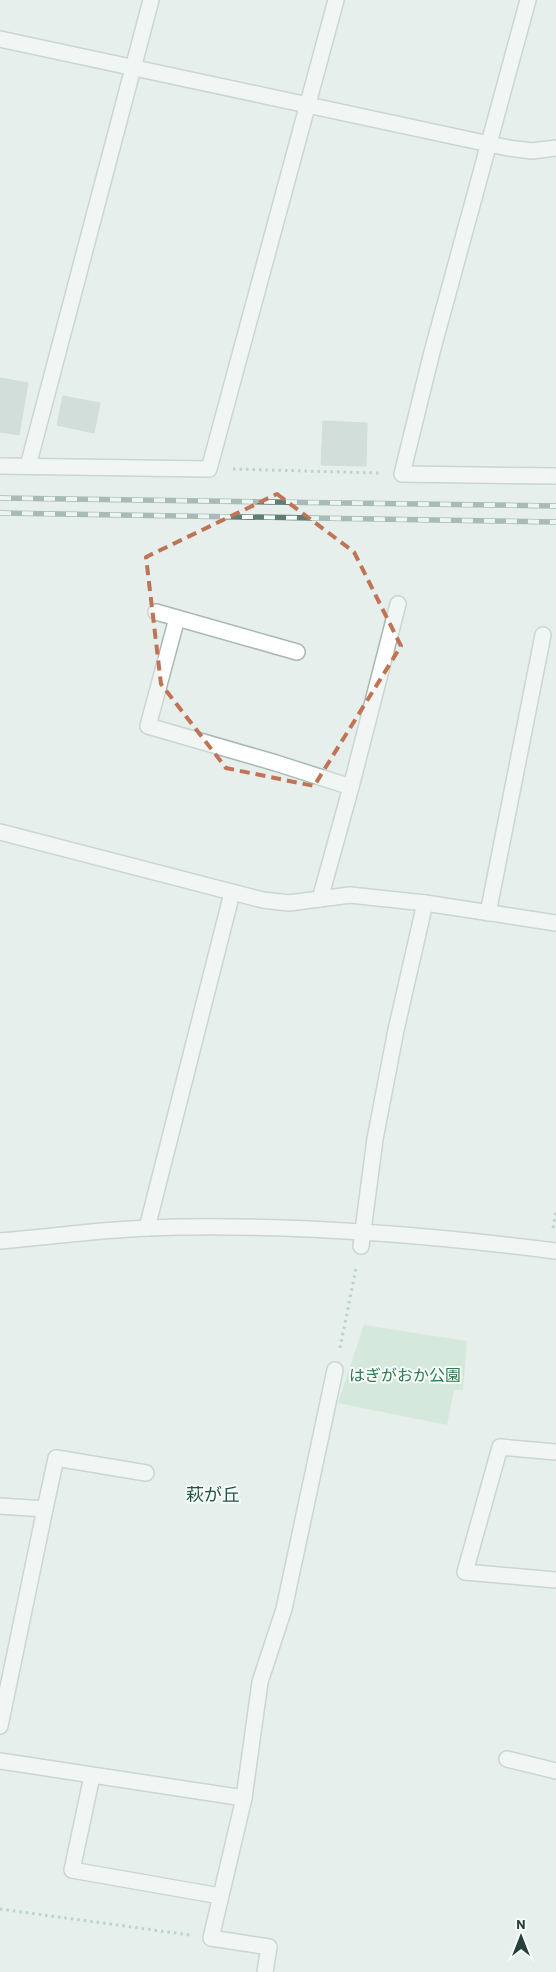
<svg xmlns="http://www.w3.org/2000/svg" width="556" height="1972" viewBox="0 0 556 1972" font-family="Barlow,'Noto Sans JP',sans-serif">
<rect width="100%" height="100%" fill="#e6efeb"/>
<polygon fill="#bfe0c8" points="364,1325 467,1341 463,1390 454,1390 447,1425 338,1403"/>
<g fill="#bbcac4" stroke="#b8c9c2">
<polygon points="0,378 28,383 19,435 0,432"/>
<polygon points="63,396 100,403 94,433 57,425"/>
<polygon points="323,421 367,423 366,466 321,465"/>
</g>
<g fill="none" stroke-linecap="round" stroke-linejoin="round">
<g stroke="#a8b8b2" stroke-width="18">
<g id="minor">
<polyline points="528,0 432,352 402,474 556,476"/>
<polyline points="0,39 508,148 532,151 556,148"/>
<polyline points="0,466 209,469 336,0"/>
<polyline points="28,466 151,0"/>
<polyline points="156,612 297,652"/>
<polyline points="177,618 148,726 276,763 351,787"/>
<polyline points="0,832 263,900 289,903 350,895 425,903 556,923"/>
<polyline points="320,899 351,787 398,604"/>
<polyline points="488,913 543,635"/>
<polyline points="147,1228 232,893"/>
<path d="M0 1241C49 1237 98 1230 147 1228 283 1223 421 1234 556 1251"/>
<polyline points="361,1246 375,1139 396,1030 425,903"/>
<polyline points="556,1452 500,1447 465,1572 556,1580"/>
<polyline points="0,1506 45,1509 0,1726"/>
<polyline points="45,1509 56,1458 146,1473"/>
<polyline points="507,1759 556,1771"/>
<polyline points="0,1761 244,1798"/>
<polyline points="92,1776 72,1870 220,1896"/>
<polyline points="265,1972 269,1947 211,1938 244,1798 260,1682 284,1609 335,1370"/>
</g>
</g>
<g stroke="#86b3a5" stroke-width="3" stroke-dasharray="2.5 4" stroke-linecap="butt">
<polyline points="233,469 379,473"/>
<polyline points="553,1228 556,1211"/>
<polyline points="340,1348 356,1268"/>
<polyline points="0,1909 190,1935"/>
</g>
<use href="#minor" stroke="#fff" stroke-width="15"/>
<g stroke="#5f7d75" stroke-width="5.5">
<g id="rail">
<polyline points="0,498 556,506"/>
<polyline points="0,513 556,522"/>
</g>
</g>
<use href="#rail" stroke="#f7fbf9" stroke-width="4" stroke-dasharray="11" stroke-linecap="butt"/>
</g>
<path d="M0 0H556V1972H0ZM277 494 354 552 401 646 314 786 226 768 161 684 146 557Z" fill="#e6efeb" fill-opacity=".55" fill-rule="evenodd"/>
<path fill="none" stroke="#c07456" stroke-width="4" stroke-dasharray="10 6" stroke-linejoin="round" d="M277 494 354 552 401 646 314 786 226 768 161 684 146 557Z"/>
<g text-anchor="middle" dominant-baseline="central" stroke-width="4" stroke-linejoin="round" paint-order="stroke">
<g font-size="16" fill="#2d7a4b" stroke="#f7fbf9">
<text x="405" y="1374">はぎがおか公園</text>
</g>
<g font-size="18" fill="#1f5548" stroke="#f7fbf9">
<text x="213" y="1494">萩が丘</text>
</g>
</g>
<g transform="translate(521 1937)" stroke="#f7fbf9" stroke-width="4" paint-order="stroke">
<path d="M0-4L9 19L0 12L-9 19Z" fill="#24423a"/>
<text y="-8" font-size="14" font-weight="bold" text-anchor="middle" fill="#24423a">N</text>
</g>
</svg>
